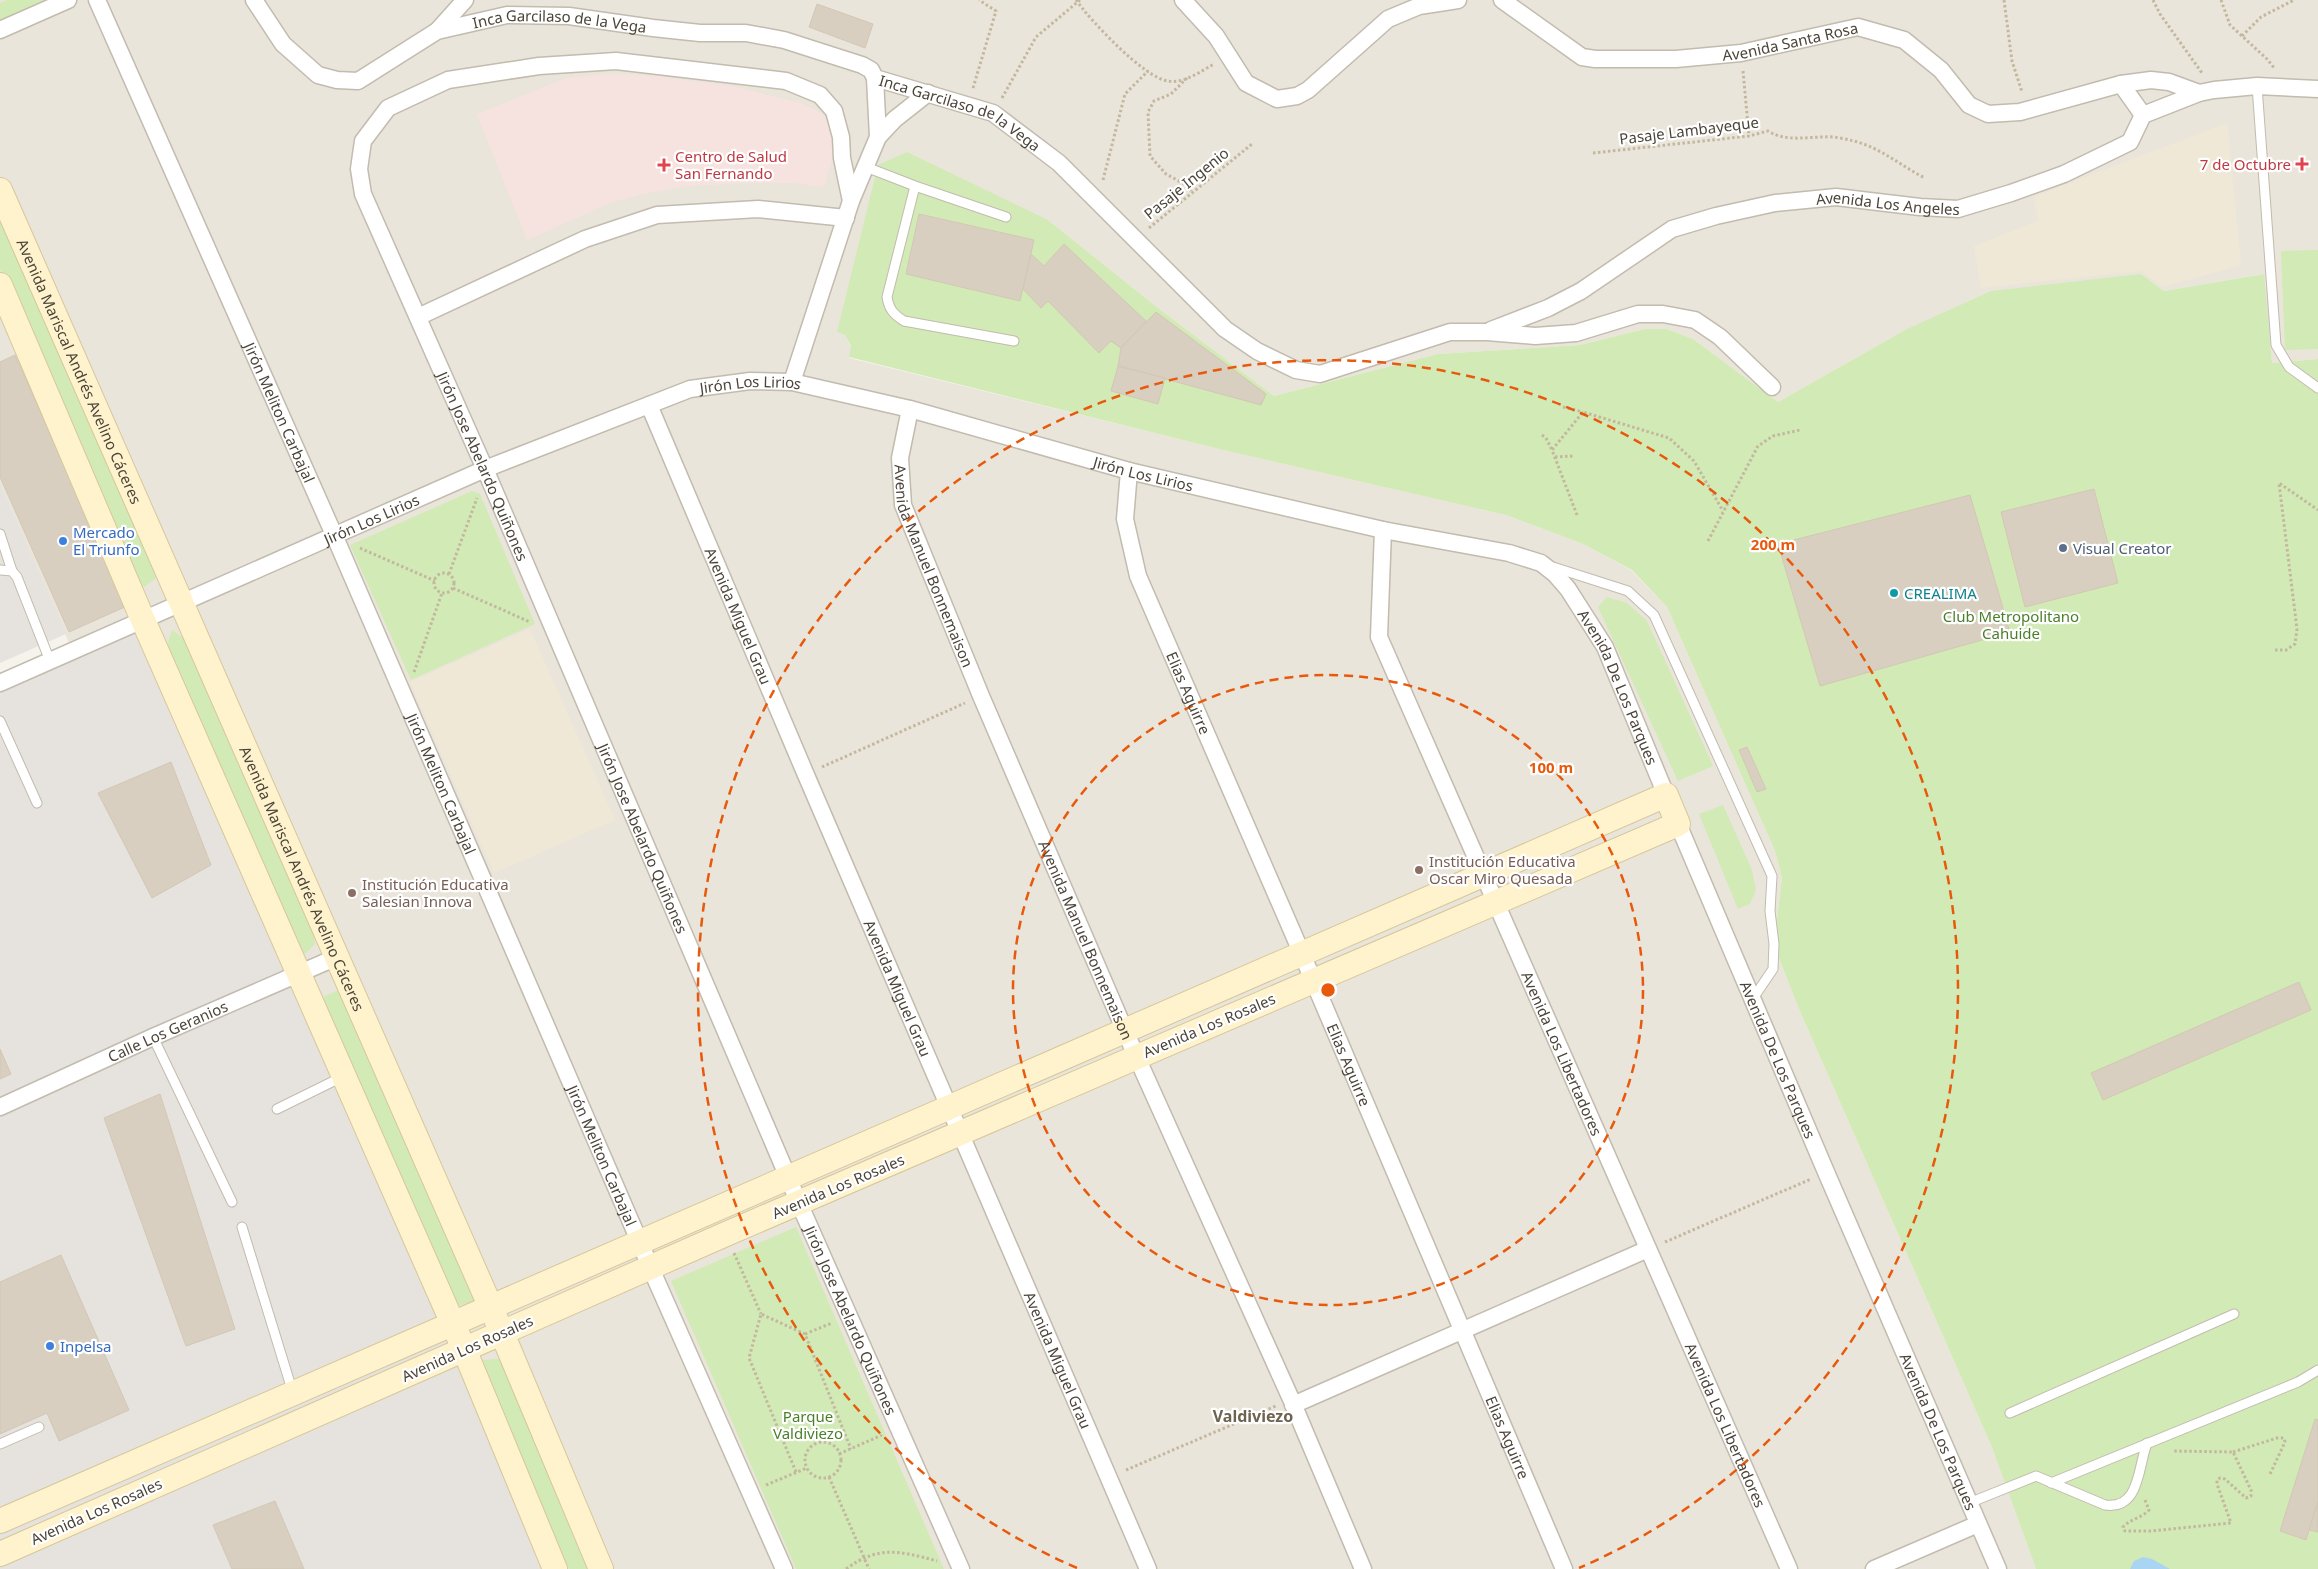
<svg xmlns="http://www.w3.org/2000/svg" width="2318" height="1569" viewBox="0 0 2318 1569" font-family="'Noto Sans',sans-serif">
<rect width="100%" height="100%" fill="#f6f3ec"/>
<polygon fill="#eae5da" points="0,0 2318,0 2318,359 2272,363 2263,274 2164,291 2141,274 1905,330 1778,402 1693,339 1667,329 1645,329 1580,345 1438,354 1274,396 1158,308 1048,220 837,332 845,335 851,347 849,358 1223,450 1506,515 1583,544 1631,570 1667,607 1775,851 1782,878 1777,919 1778,956 1799,1009 1991,1445 2036,1569 550,1569 70,645 0,483"/>
<g fill="#e6e2dd">
<polygon points="0,483 66,634 0,663"/>
<polygon points="132,617 550,1569 0,1569 0,676"/>
</g>
<g fill="#efe8d6">
<polygon points="2227,123 2241,265 2163,287 2141,271 1981,288 1974,246 2038,221 2034,197"/>
<polygon points="530,629 615,820 494,873 410,682"/>
</g>
<polygon fill="#f6e3e0" points="608,74 654,76 726,85 801,103 814,109 824,116 831,127 835,148 824,187 793,183 750,183 686,186 663,190 638,195 610,203 527,240 477,114 566,78"/>
<g fill="#d2eab5">
<polygon points="7,0 49,0 0,20 0,3"/>
<polygon points="907,152 1048,220 1158,308 1274,396 1438,354 1580,345 1645,329 1667,329 1693,339 1778,402 1905,330 1991,291 2141,274 2164,291 2264,274 2272,363 2318,359 2318,1569 2036,1569 1991,1445 1799,1009 1778,956 1777,919 1782,878 1775,851 1667,607 1632,570 1583,544 1506,515 1223,450 849,357 851,346 845,335 837,332 878,165"/>
<polygon points="0,204 153,562 156,578 144,587 134,580 0,269"/>
<polygon points="2318,250 2318,349 2285,350 2281,251"/>
<polygon points="472,491 480,494 535,624 411,680 350,545"/>
<polygon points="1607,597 1627,603 1647,621 1713,766 1678,781 1598,607"/>
<polygon points="172,630 184,638 314,933 315,944 305,954 295,945 172,665 168,642"/>
<polygon points="1723,805 1752,870 1756,890 1750,904 1738,909 1699,814"/>
<polygon points="341,989 475,1301 457,1306 323,997"/>
<polygon points="796,1227 944,1569 796,1569 671,1281"/>
<polygon points="500,1359 587,1569 569,1569 481,1360"/>
</g>
<polygon fill="#a9d4f2" points="2143,1557 2152,1559 2170,1569 2130,1569 2134,1561"/>
<g fill="#d8cfc1" stroke="#d3c7b4">
<polygon points="817,4 873,24 865,48 809,27"/>
<polygon points="919,214 1034,240 1020,301 906,274"/>
<polygon points="1064,244 1146,321 1121,348 1111,341 1099,353 1048,301 1041,308 1023,289 1031,254 1044,266"/>
<polygon points="1156,312 1266,394 1261,405 1118,366 1121,348"/>
<polygon points="15,355 127,606 69,632 0,477 0,362"/>
<polygon points="1118,366 1165,378 1158,404 1111,391"/>
<polygon points="2094,489 2118,583 2025,607 2001,512"/>
<polygon points="1970,495 2010,632 1820,686 1778,544"/>
<polygon points="1747,747 1766,789 1757,792 1739,750"/>
<polygon points="171,762 211,865 152,898 98,793"/>
<polygon points="2299,982 2311,1010 2103,1100 2091,1073"/>
<polygon points="0,1049 11,1074 0,1079"/>
<polygon points="160,1094 235,1329 186,1346 104,1118"/>
<polygon points="61,1255 129,1410 59,1441 47,1413 0,1434 0,1282"/>
<polygon points="2315,1419 2318,1420 2318,1502 2306,1540 2280,1531"/>
<polygon points="275,1501 304,1569 232,1569 213,1525"/>
<polygon points="2318,1502 2318,1532 2309,1530"/>
</g>
<g fill="none" stroke-linecap="round" stroke-linejoin="round">
<g stroke="#c2bbae" stroke-width="11">
<g id="lane">
<polyline points="2257,86 2276,345 2289,367 2318,388"/>
<polyline points="866,167 915,186 1006,217"/>
<path d="M915 186 887 297C889 309 893 314 904 321L1014 341"/>
<polyline points="0,534 12,571"/>
<polyline points="1553,567 1628,591 1654,615 1772,876 1770,911 1774,944 1773,969 1752,1000"/>
<polyline points="0,570 12,571 17,577 50,661"/>
<polyline points="0,721 37,803"/>
<polyline points="153,1037 232,1202"/>
<polyline points="277,1109 344,1076"/>
<polyline points="242,1227 293,1393"/>
<polyline points="2010,1413 2234,1314"/>
<polyline points="0,1444 39,1427"/>
<polyline points="2051,1483 2298,1382 2318,1370"/>
<path d="M1969 1503 2036 1476 2105 1505C2140 1510 2138 1467 2147 1443"/>
</g>
</g>
<g stroke="#c2bbae" stroke-width="19">
<g id="street">
<path id="s1" d="M97 0 335 537 656 1280 784 1569"/>
<path id="s2" d="M254 0 283 44 318 75 337 80 358 81 437 31 507 15 569 16 653 28 700 33H746L784 40 862 65 871 70 875 78 993 113 1059 163 1225 329 1257 351 1296 370 1320 374 1450 332H1487L1535 336 1576 333 1638 314H1663L1695 320 1720 337 1772 387"/>
<polyline points="1183,0 1216,36 1246,83 1277,99 1297,96 1308,90 1388,19 1419,6 1458,0"/>
<path id="s3" d="M1502 0 1582 57 1595 59H1676L1741 53 1858 27 1904 40 1941 70 1969 105 1988 114 2020 112 2121 84 2151 80 2169 82 2199 93"/>
<polyline points="0,30 68,0"/>
<polyline points="437,31 465,0"/>
<polyline points="2121,84 2143,115"/>
<polyline points="878,137 895,119 928,93"/>
<path id="s4" d="M851 201 842 158 841 137 834 111 820 95 786 81 616 61 539 66 448 80 388 108 363 141 359 169 363 194 485 469 799 1203 961 1569"/>
<polyline points="418,317 585,239 657,215 758,209 846,218"/>
<path id="s5" d="M1491 330 1548 308 1581 291 1672 229 1716 216 1775 203 1836 197 1920 207 1958 209 2011 193 2064 174 2130 142 2143 115 2199 93 2214 90 2257 86 2318 89"/>
<polyline points="792,382 851,201 878,137 875,78"/>
<path id="s6" d="M649 405 806 775 1148 1569"/>
<path id="s7" d="M910 409 900 458 903 505 981 696 1125 1031 1291 1399 1363 1569"/>
<path id="s8" d="M1129 471 1125 519 1138 576 1302 954 1564 1569"/>
<path id="s9" d="M1383 530 1379 637 1789 1569"/>
<path id="s10" d="M0 683 485 469 690 389 750 381 792 382 910 409 1129 471 1383 530 1509 553 1541 563 1555 574 1568 589 1605 647 1666 795"/>
<path id="s11" d="M1678 824 1826 1172 1998 1569"/>
<path id="s12" d="M0 1107 153 1037 337 957"/>
<polyline points="1293,1405 1648,1249"/>
<polyline points="1874,1569 1978,1524"/>
</g>
</g>
<g stroke="#d6c79b" stroke-width="26">
<g id="secondary">
<path id="s13" d="M0 190 502 1333 601 1569"/>
<polyline points="0,285 143,620 464,1349 555,1569"/>
<polyline points="0,1521 1666,795 1678,824 726,1234 0,1554"/>
</g>
</g>
<g stroke="#c4b79f" stroke-width="3" stroke-dasharray="2.5 2.5" stroke-linecap="butt">
<path d="M1076 0C1090 20 1144 78 1168 81 1184 84 1201 71 1214 64"/>
<polyline points="2004,0 2012,61 2022,92"/>
<polyline points="2153,0 2160,14 2202,73"/>
<polyline points="2221,0 2230,25 2267,59 2275,69"/>
<polyline points="2242,36 2261,17 2294,0"/>
<polyline points="1743,71 1749,136"/>
<polyline points="1187,78 1171,94 1154,101 1148,112 1150,156 1166,174 1188,186 1192,193"/>
<polyline points="973,88 996,11 979,0"/>
<polyline points="1002,98 1036,37 1080,0"/>
<path d="M1593 153 1749 136 1768 131C1786 142 1805 137 1824 137 1834 136 1845 139 1854 141 1881 148 1901 166 1925 178"/>
<polyline points="1103,180 1125,94 1148,71"/>
<polyline points="1149,228 1252,144"/>
<polyline points="1563,407 1583,412"/>
<polyline points="1542,435 1546,438 1552,450"/>
<polyline points="1555,457 1574,456"/>
<polyline points="1577,515 1552,450 1583,412 1669,438 1694,461 1723,511"/>
<polyline points="1708,541 1758,446 1773,436 1800,430"/>
<polyline points="360,548 435,581"/>
<circle cx="444" cy="583" r="10"/>
<polyline points="449,574 477,498"/>
<polyline points="453,588 530,622"/>
<polyline points="2275,650 2286,650 2295,644 2297,629 2279,483 2318,510"/>
<polyline points="414,672 442,593"/>
<polyline points="822,767 965,703"/>
<polyline points="1665,1242 1811,1179"/>
<polyline points="734,1253 761,1314"/>
<polyline points="805,1334 832,1323"/>
<circle cx="823" cy="1460" r="18"/>
<polyline points="2233,1452 2277,1438 2284,1438 2285,1442 2270,1474"/>
<polyline points="839,1454 882,1435"/>
<polyline points="1126,1470 1276,1406"/>
<polyline points="796,1472 749,1358 761,1314 805,1334 851,1449"/>
<polyline points="829,1477 869,1569"/>
<polyline points="766,1485 807,1468"/>
<path d="M2145 1500 2149 1510C2142 1518 2130 1519 2123 1527L2125 1531H2152L2231 1523 2217 1484V1480L2220 1478 2225 1479 2246 1498 2251 1496V1490L2233 1452 2172 1451"/>
<path d="M846 1569C879 1545 900 1551 937 1561"/>
</g>
<use href="#lane" stroke="#fff" stroke-width="9"/>
<use href="#street" stroke="#fff" stroke-width="16"/>
<use href="#secondary" stroke="#fff3cd" stroke-width="24"/>
</g>
<g fill="none" stroke="#e8590c" stroke-width="2.5" stroke-dasharray="9 6">
<circle cx="1328" cy="990" r="315"/>
<path d="M1077 1568A630 630 0 1 1 1579 1568"/>
</g>
<g fill="#e0444e" stroke="#fff" stroke-width="2">
<path d="M2299.5 156.5h5v5h5v5h-5v5h-5v-5h-5v-5h5z"/>
<path d="M661.5 157.5h5v5h5v5h-5v5h-5v-5h-5v-5h5z"/>
</g>
<g fill="#3f7fe0" stroke="#fff" stroke-width="2">
<circle cx="63" cy="541" r="5"/>
<circle cx="50" cy="1346" r="5"/>
</g>
<circle fill="#5c6f8a" stroke="#fff" stroke-width="2" cx="2063" cy="548" r="5"/>
<circle fill="#0f9aa8" stroke="#fff" stroke-width="2" cx="1894" cy="593" r="5"/>
<g fill="#8d6e63" stroke="#fff" stroke-width="2">
<circle cx="1419" cy="870" r="5"/>
<circle cx="352" cy="893" r="5"/>
</g>
<g text-anchor="middle" dominant-baseline="central" stroke-width="4.5" stroke-linejoin="round" paint-order="stroke">
<g font-size="15" fill="#4b4439" stroke="#fff">
<text stroke="none"><textPath href="#s2" startOffset="358">Inca Garcilaso de la Vega</textPath></text>
<text stroke="none"><textPath href="#s3" startOffset="308">Avenida Santa Rosa</textPath></text>
<text stroke="none"><textPath href="#s2" startOffset="778">Inca Garcilaso de la Vega</textPath></text>
<text transform="translate(1689 130) rotate(-7)">Pasaje Lambayeque</text>
<text transform="translate(1186 183) rotate(-39)">Pasaje Ingenio</text>
<text stroke="none"><textPath href="#s5" startOffset="428">Avenida Los Angeles</textPath></text>
<text stroke="none"><textPath href="#s13" startOffset="198">Avenida Mariscal Andrés Avelino Cáceres</textPath></text>
<text stroke="none"><textPath href="#s10" startOffset="811">Jirón Los Lirios</textPath></text>
<text stroke="none"><textPath href="#s1" startOffset="451">Jirón Meliton Carbajal</textPath></text>
<text stroke="none"><textPath href="#s4" startOffset="949">Jirón Jose Abelardo Quiñones</textPath></text>
<text stroke="none"><textPath href="#s10" startOffset="1216">Jirón Los Lirios</textPath></text>
<text stroke="none"><textPath href="#s10" startOffset="406">Jirón Los Lirios</textPath></text>
<text stroke="none"><textPath href="#s7" startOffset="164">Avenida Manuel Bonnemaison</textPath></text>
<text stroke="none"><textPath href="#s6" startOffset="229">Avenida Miguel Grau</textPath></text>
<text stroke="none"><textPath href="#s10" startOffset="1772">Avenida De Los Parques</textPath></text>
<text stroke="none"><textPath href="#s8" startOffset="234">Elias Aguirre</textPath></text>
<text stroke="none"><textPath href="#s1" startOffset="856">Jirón Meliton Carbajal</textPath></text>
<text stroke="none"><textPath href="#s4" startOffset="1354">Jirón Jose Abelardo Quiñones</textPath></text>
<text stroke="none"><textPath href="#s13" startOffset="752">Avenida Mariscal Andrés Avelino Cáceres</textPath></text>
<text stroke="none"><textPath href="#s7" startOffset="569">Avenida Manuel Bonnemaison</textPath></text>
<text stroke="none"><textPath href="#s6" startOffset="634">Avenida Miguel Grau</textPath></text>
<text transform="translate(1209 1025) rotate(-23)">Avenida Los Rosales</text>
<text stroke="none"><textPath href="#s12" startOffset="184">Calle Los Geranios</textPath></text>
<text stroke="none"><textPath href="#s9" startOffset="562">Avenida Los Libertadores</textPath></text>
<text stroke="none"><textPath href="#s11" startOffset="256">Avenida De Los Parques</textPath></text>
<text stroke="none"><textPath href="#s8" startOffset="639">Elias Aguirre</textPath></text>
<text stroke="none"><textPath href="#s1" startOffset="1261">Jirón Meliton Carbajal</textPath></text>
<text transform="translate(838 1186) rotate(-23)">Avenida Los Rosales</text>
<text stroke="none"><textPath href="#s4" startOffset="1879">Jirón Jose Abelardo Quiñones</textPath></text>
<text transform="translate(467 1348) rotate(-24)">Avenida Los Rosales</text>
<text stroke="none"><textPath href="#s6" startOffset="1039">Avenida Miguel Grau</textPath></text>
<text stroke="none"><textPath href="#s9" startOffset="968">Avenida Los Libertadores</textPath></text>
<text stroke="none"><textPath href="#s11" startOffset="661">Avenida De Los Parques</textPath></text>
<text stroke="none"><textPath href="#s8" startOffset="1044">Elias Aguirre</textPath></text>
<text transform="translate(96 1511) rotate(-24)">Avenida Los Rosales</text>
</g>
<g font-size="15" fill="#be3a42" stroke="#fff" text-anchor="start">
<text x="675" y="156">Centro de Salud<tspan x="675" dy="17">San Fernando</tspan></text>
<text x="2291" y="164" text-anchor="end">7 de Octubre</text>
</g>
<g font-size="15" fill="#366cbe" stroke="#fff" text-anchor="start">
<text x="73" y="532">Mercado<tspan x="73" dy="17">El Triunfo</tspan></text>
<text x="60" y="1346">Inpelsa</text>
</g>
<g font-size="15" fill="#4e5e75" stroke="#fff" text-anchor="start">
<text x="2073" y="548">Visual Creator</text>
</g>
<g font-size="15" fill="#0d838f" stroke="#fff" text-anchor="start">
<text x="1904" y="593">CREALIMA</text>
</g>
<g font-size="15" fill="#4a7f2a" stroke="#fff">
<text x="2011" y="616">Club Metropolitano<tspan x="2011" dy="17">Cahuide</tspan></text>
<text x="808" y="1416">Parque<tspan x="808" dy="17">Valdiviezo</tspan></text>
</g>
<g font-size="15" fill="#785e54" stroke="#fff" text-anchor="start">
<text x="1429" y="861">Institución Educativa<tspan x="1429" dy="17">Oscar Miro Quesada</tspan></text>
<text x="362" y="884">Institución Educativa<tspan x="362" dy="17">Salesian Innova</tspan></text>
</g>
<g font-size="16" font-weight="bold" fill="#6e6250" stroke="#fff">
<text x="1253" y="1416">Valdiviezo</text>
</g>
</g>
<circle cx="1328" cy="990" r="8" fill="#e8590c" stroke="#fff" stroke-width="2.5"/>
<g font-size="15" text-anchor="middle" font-weight="bold" fill="#e8590c" stroke="#fff" stroke-width="4.5" stroke-linejoin="round" paint-order="stroke">
<text x="1773" y="550">200 m</text>
<text x="1551" y="773">100 m</text>
</g>
</svg>
